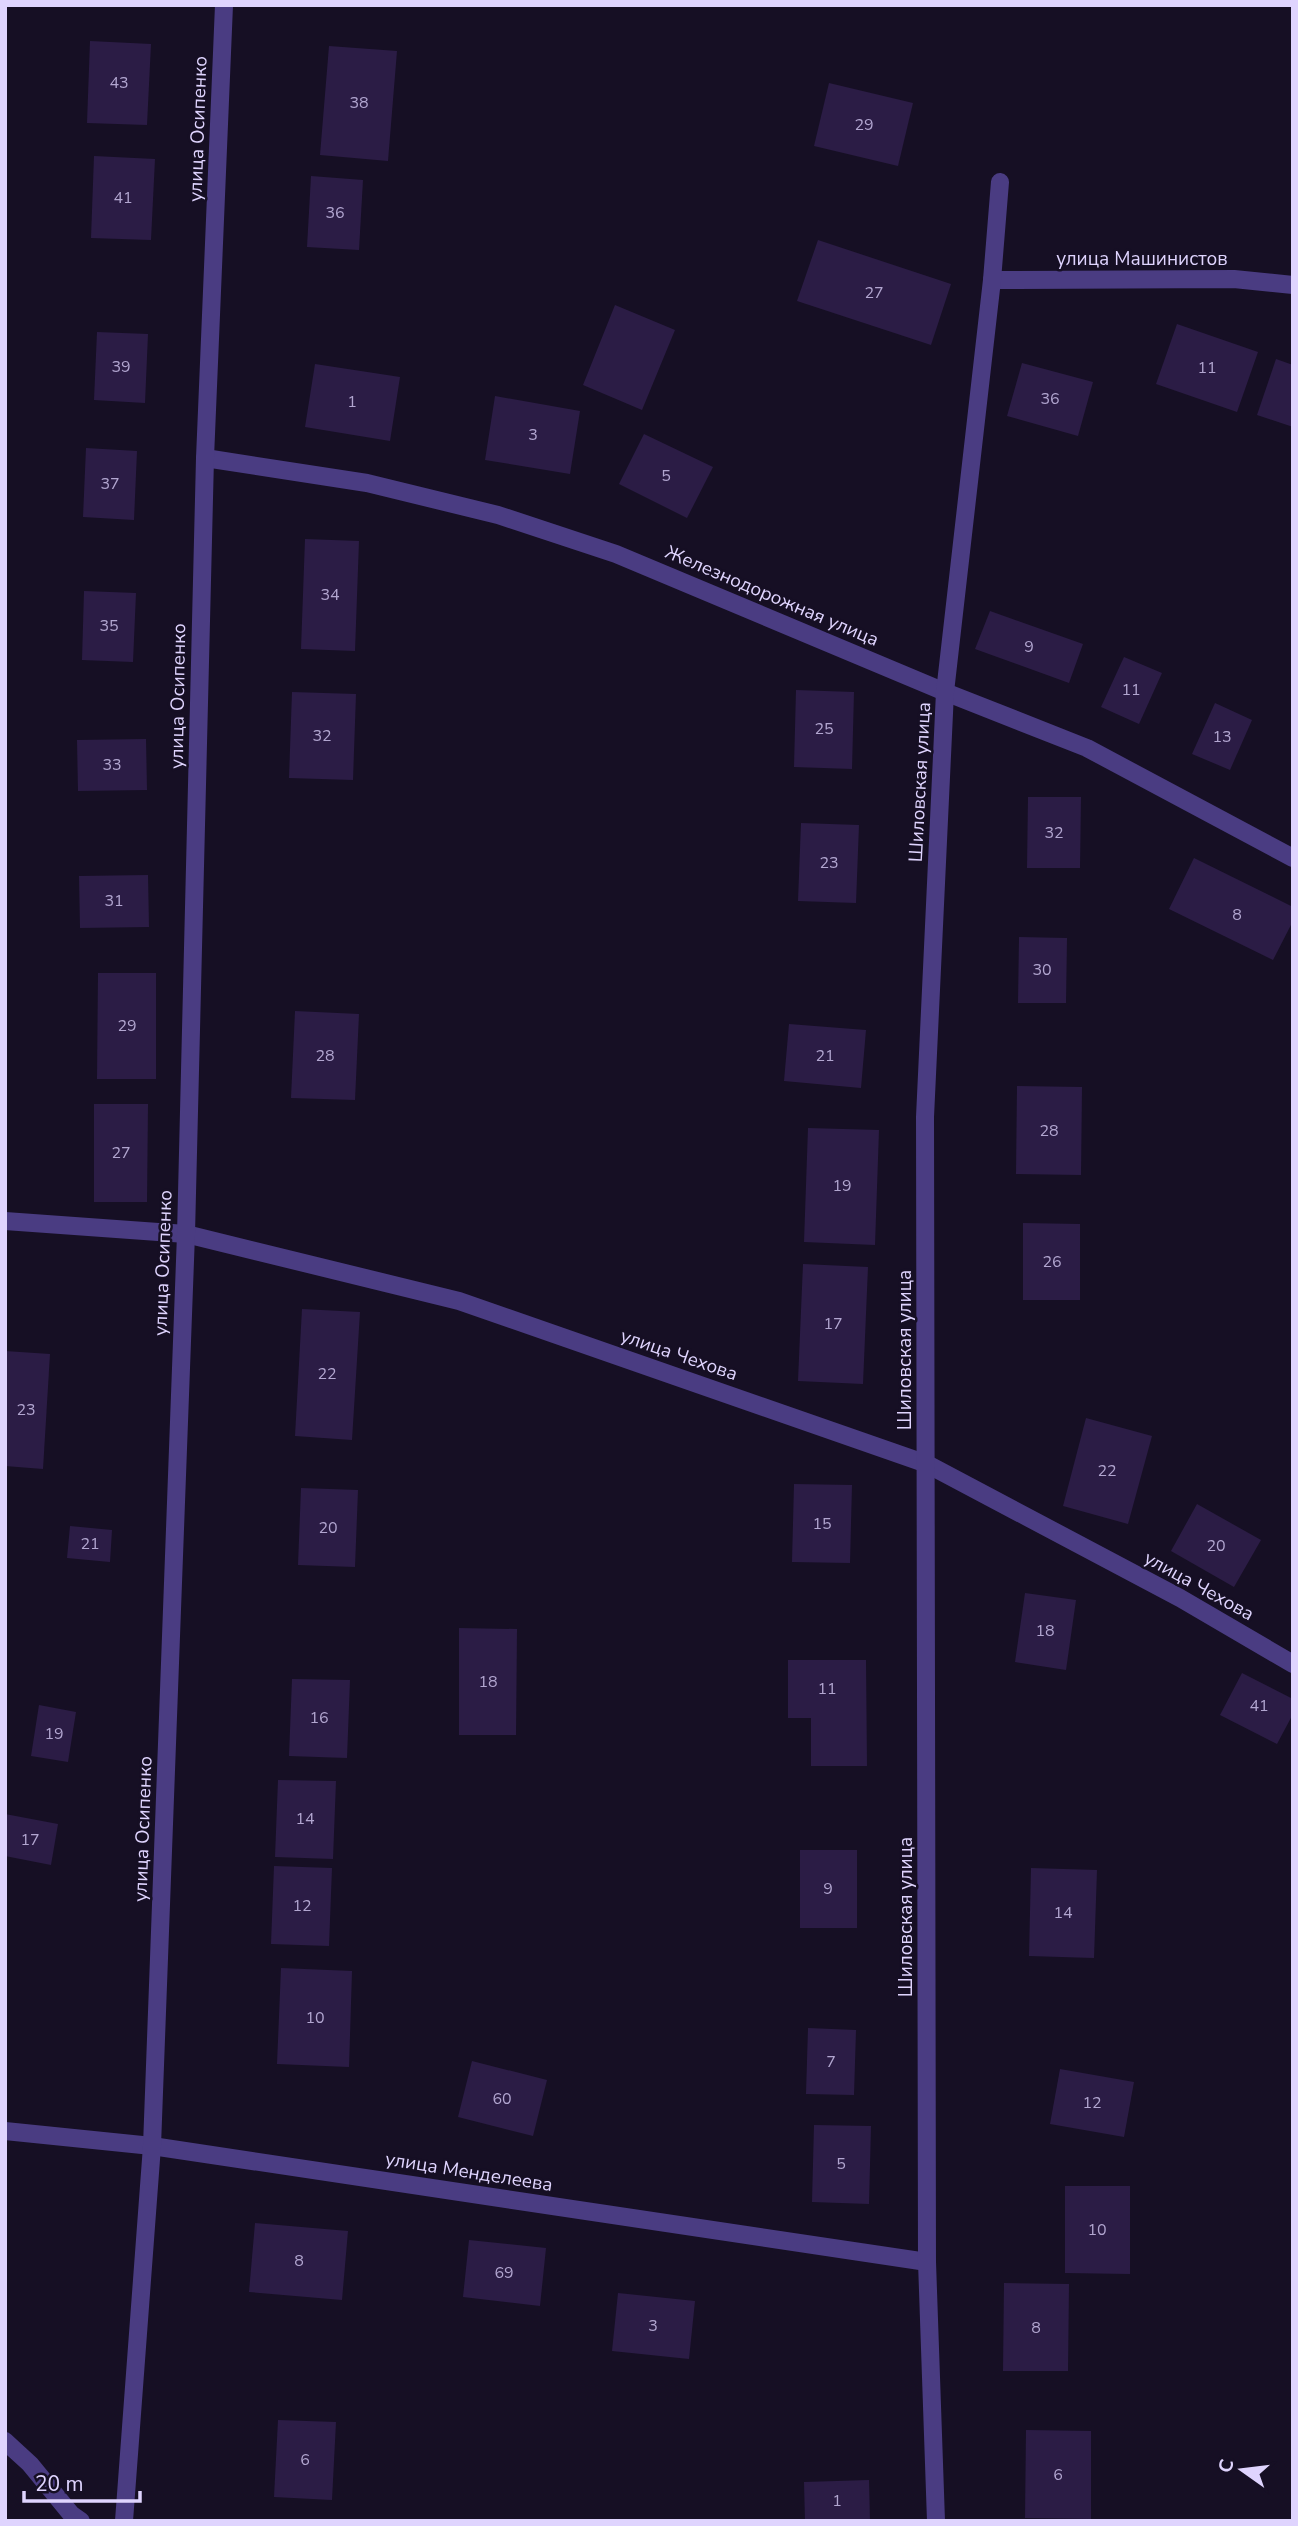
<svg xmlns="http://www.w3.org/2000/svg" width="1298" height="2526" viewBox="0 0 1298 2526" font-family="'Nunito Sans',sans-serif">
<rect width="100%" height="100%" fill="#160f24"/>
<g fill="#2b1c45">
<polygon points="90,41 151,44 147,125 87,123"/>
<polygon points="329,46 397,51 388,161 320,155"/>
<polygon points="829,83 913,103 898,166 814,146"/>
<polygon points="94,156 155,159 151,240 91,238"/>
<polygon points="311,176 363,180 359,250 307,247"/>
<polygon points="818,240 951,284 931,345 797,301"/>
<polygon points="615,305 675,330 642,410 583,385"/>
<polygon points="1177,324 1258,352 1237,412 1156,384"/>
<polygon points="97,332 148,334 145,403 94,400"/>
<polygon points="1276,359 1293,365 1293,427 1257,415"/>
<polygon points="1022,363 1093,382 1078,436 1007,416"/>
<polygon points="315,364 400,377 390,441 305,427"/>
<polygon points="495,396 580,411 570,474 485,460"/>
<polygon points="644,434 713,467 687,518 619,484"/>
<polygon points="86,448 137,451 134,520 83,517"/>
<polygon points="305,539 359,541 355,651 301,649"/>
<polygon points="84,591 136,593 133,662 82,660"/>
<polygon points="990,611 1083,644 1069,683 975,649"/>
<polygon points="1124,657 1162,673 1139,724 1101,707"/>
<polygon points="796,690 854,692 852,769 794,767"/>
<polygon points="292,692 356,694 353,780 289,778"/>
<polygon points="1215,703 1252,720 1230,770 1192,754"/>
<polygon points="146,739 147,790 78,791 77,740"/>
<polygon points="1028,797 1081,797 1080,868 1027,868"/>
<polygon points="801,823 859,825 856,903 798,901"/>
<polygon points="1194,858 1293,907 1293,921 1273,960 1169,909"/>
<polygon points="148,875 149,927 80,928 79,876"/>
<polygon points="1019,937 1067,938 1066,1003 1018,1003"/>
<polygon points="98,973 156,973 156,1079 97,1079"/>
<polygon points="295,1011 359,1014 355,1100 291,1098"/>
<polygon points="789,1024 866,1030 861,1088 784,1081"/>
<polygon points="1017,1086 1082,1087 1081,1175 1016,1174"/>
<polygon points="94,1104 148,1104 147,1202 94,1202"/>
<polygon points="808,1128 879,1130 875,1245 804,1242"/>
<polygon points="1023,1223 1080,1224 1080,1300 1023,1300"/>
<polygon points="803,1264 868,1267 863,1384 798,1381"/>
<polygon points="302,1309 360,1312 352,1440 295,1436"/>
<polygon points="5,1351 50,1354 43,1469 5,1466"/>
<polygon points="1086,1418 1152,1436 1128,1524 1063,1506"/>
<polygon points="794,1484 852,1485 850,1563 792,1562"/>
<polygon points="301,1488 358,1490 355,1567 298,1565"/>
<polygon points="1197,1504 1261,1540 1234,1587 1171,1551"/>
<polygon points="70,1526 112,1530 110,1562 67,1558"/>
<polygon points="1025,1593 1076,1600 1066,1670 1015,1662"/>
<polygon points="459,1628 517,1629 516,1735 459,1735"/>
<polygon points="788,1660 866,1660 867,1766 811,1766 811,1718 788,1718"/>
<polygon points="1242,1673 1293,1699 1293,1714 1277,1744 1220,1715"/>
<polygon points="292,1679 350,1680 347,1758 289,1756"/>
<polygon points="39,1705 76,1712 68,1762 31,1756"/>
<polygon points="278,1780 336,1781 333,1859 275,1857"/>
<polygon points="5,1814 58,1824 51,1865 5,1856"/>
<rect x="800" y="1850" width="57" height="78"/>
<polygon points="274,1866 332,1868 329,1946 271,1944"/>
<polygon points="1031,1868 1097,1870 1094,1958 1029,1956"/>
<polygon points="281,1968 352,1971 349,2067 277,2064"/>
<polygon points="808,2028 856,2030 854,2095 806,2094"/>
<polygon points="472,2061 547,2080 533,2136 458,2117"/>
<polygon points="1060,2069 1134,2082 1124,2137 1050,2124"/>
<polygon points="814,2125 871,2126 869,2204 812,2202"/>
<polygon points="1065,2186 1130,2186 1130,2274 1065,2273"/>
<polygon points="255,2223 348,2231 342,2300 249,2292"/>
<polygon points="469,2240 546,2248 540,2306 463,2297"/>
<polygon points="1004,2283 1069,2284 1068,2371 1003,2371"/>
<polygon points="618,2293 695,2301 689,2359 612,2351"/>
<polygon points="278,2420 336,2422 332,2500 274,2497"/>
<polygon points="1026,2430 1091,2431 1091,2519 1025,2518"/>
<polygon points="869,2480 870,2521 805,2521 804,2482"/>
</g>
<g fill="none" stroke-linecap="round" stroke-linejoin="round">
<g stroke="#4a3c82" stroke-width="18">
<polyline points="992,280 1234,279 1293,285"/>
<polyline points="205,458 367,483 498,515 616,554 945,692 1087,748 1293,858"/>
<polyline points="5,1221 186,1234 459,1301 927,1464 1180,1598 1293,1664"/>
<polyline points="5,2131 152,2146 927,2262"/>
<polyline points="5,2441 30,2464 71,2514 81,2521"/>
<polyline points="124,2521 152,2146 186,1234 205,458 224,5"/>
<polyline points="936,2521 927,2262 925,1117 945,692 992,280 1000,182"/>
</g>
</g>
<g text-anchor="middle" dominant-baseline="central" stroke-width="5" stroke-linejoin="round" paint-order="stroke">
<g font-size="16" fill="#b2a6d0">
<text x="119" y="83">43</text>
<text x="359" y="103">38</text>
<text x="864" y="125">29</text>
<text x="123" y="198">41</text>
<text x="335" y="213">36</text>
<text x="874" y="293">27</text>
<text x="121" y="367">39</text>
<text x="1207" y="368">11</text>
<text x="1050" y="399">36</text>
<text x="352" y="402">1</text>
<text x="533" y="435">3</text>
<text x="666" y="476">5</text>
<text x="110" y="484">37</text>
<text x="330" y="595">34</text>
<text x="109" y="626">35</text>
<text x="1029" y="647">9</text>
<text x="1131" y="690">11</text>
<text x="824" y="729">25</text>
<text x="322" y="736">32</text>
<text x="1222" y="737">13</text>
<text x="112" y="765">33</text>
<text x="1054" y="833">32</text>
<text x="829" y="863">23</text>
<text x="114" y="901">31</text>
<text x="1237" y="915">8</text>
<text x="1042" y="970">30</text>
<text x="127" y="1026">29</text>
<text x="325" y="1056">28</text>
<text x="825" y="1056">21</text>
<text x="1049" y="1131">28</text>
<text x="121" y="1153">27</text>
<text x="842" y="1186">19</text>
<text x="1052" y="1262">26</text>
<text x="833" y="1324">17</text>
<text x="327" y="1374">22</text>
<text x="26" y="1410">23</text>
<text x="1107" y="1471">22</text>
<text x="822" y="1524">15</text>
<text x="328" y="1528">20</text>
<text x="90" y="1544">21</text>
<text x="1216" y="1546">20</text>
<text x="1045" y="1631">18</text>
<text x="488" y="1682">18</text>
<text x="827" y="1689">11</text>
<text x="1259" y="1706">41</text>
<text x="319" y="1718">16</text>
<text x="54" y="1734">19</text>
<text x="305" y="1819">14</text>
<text x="30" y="1840">17</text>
<text x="828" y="1889">9</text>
<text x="302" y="1906">12</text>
<text x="1063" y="1913">14</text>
<text x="315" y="2018">10</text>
<text x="831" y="2062">7</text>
<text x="502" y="2099">60</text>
<text x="1092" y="2103">12</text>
<text x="841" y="2164">5</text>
<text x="1097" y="2230">10</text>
<text x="299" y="2261">8</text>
<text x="504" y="2273">69</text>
<text x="653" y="2326">3</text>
<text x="1036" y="2328">8</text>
<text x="305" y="2460">6</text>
<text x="1058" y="2475">6</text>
<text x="837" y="2501">1</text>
</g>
<g font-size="19" fill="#dfd4fe" stroke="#160f24">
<text transform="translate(198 129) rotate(-88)">улица Осипенко</text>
<text x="1142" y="259">улица Машинистов</text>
<text transform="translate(772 596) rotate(23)">Железнодорожная улица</text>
<text transform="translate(178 696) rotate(-89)">улица Осипенко</text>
<text transform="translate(920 782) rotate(-87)">Шиловская улица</text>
<text transform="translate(163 1263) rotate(-88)">улица Осипенко</text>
<text transform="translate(905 1350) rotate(-90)">Шиловская улица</text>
<text transform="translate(679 1355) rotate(19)">улица Чехова</text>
<text transform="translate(1199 1586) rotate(29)">улица Чехова</text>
<text transform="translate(143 1829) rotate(-88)">улица Осипенко</text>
<text transform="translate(906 1917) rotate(-90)">Шиловская улица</text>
<text transform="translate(469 2172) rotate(9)">улица Менделеева</text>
</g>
</g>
<rect width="1298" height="2526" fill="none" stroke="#dfd4fe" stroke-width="14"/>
<g transform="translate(1242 2470) rotate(284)" stroke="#160f24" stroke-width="5" paint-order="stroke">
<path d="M0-5L12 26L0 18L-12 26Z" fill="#dfd4fe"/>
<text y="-10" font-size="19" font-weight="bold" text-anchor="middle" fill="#dfd4fe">С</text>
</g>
<path d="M24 2491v10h116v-10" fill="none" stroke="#dfd4fe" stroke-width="3.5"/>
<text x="35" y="2491" font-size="21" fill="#dfd4fe" stroke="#160f24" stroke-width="5" paint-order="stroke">20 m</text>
</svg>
